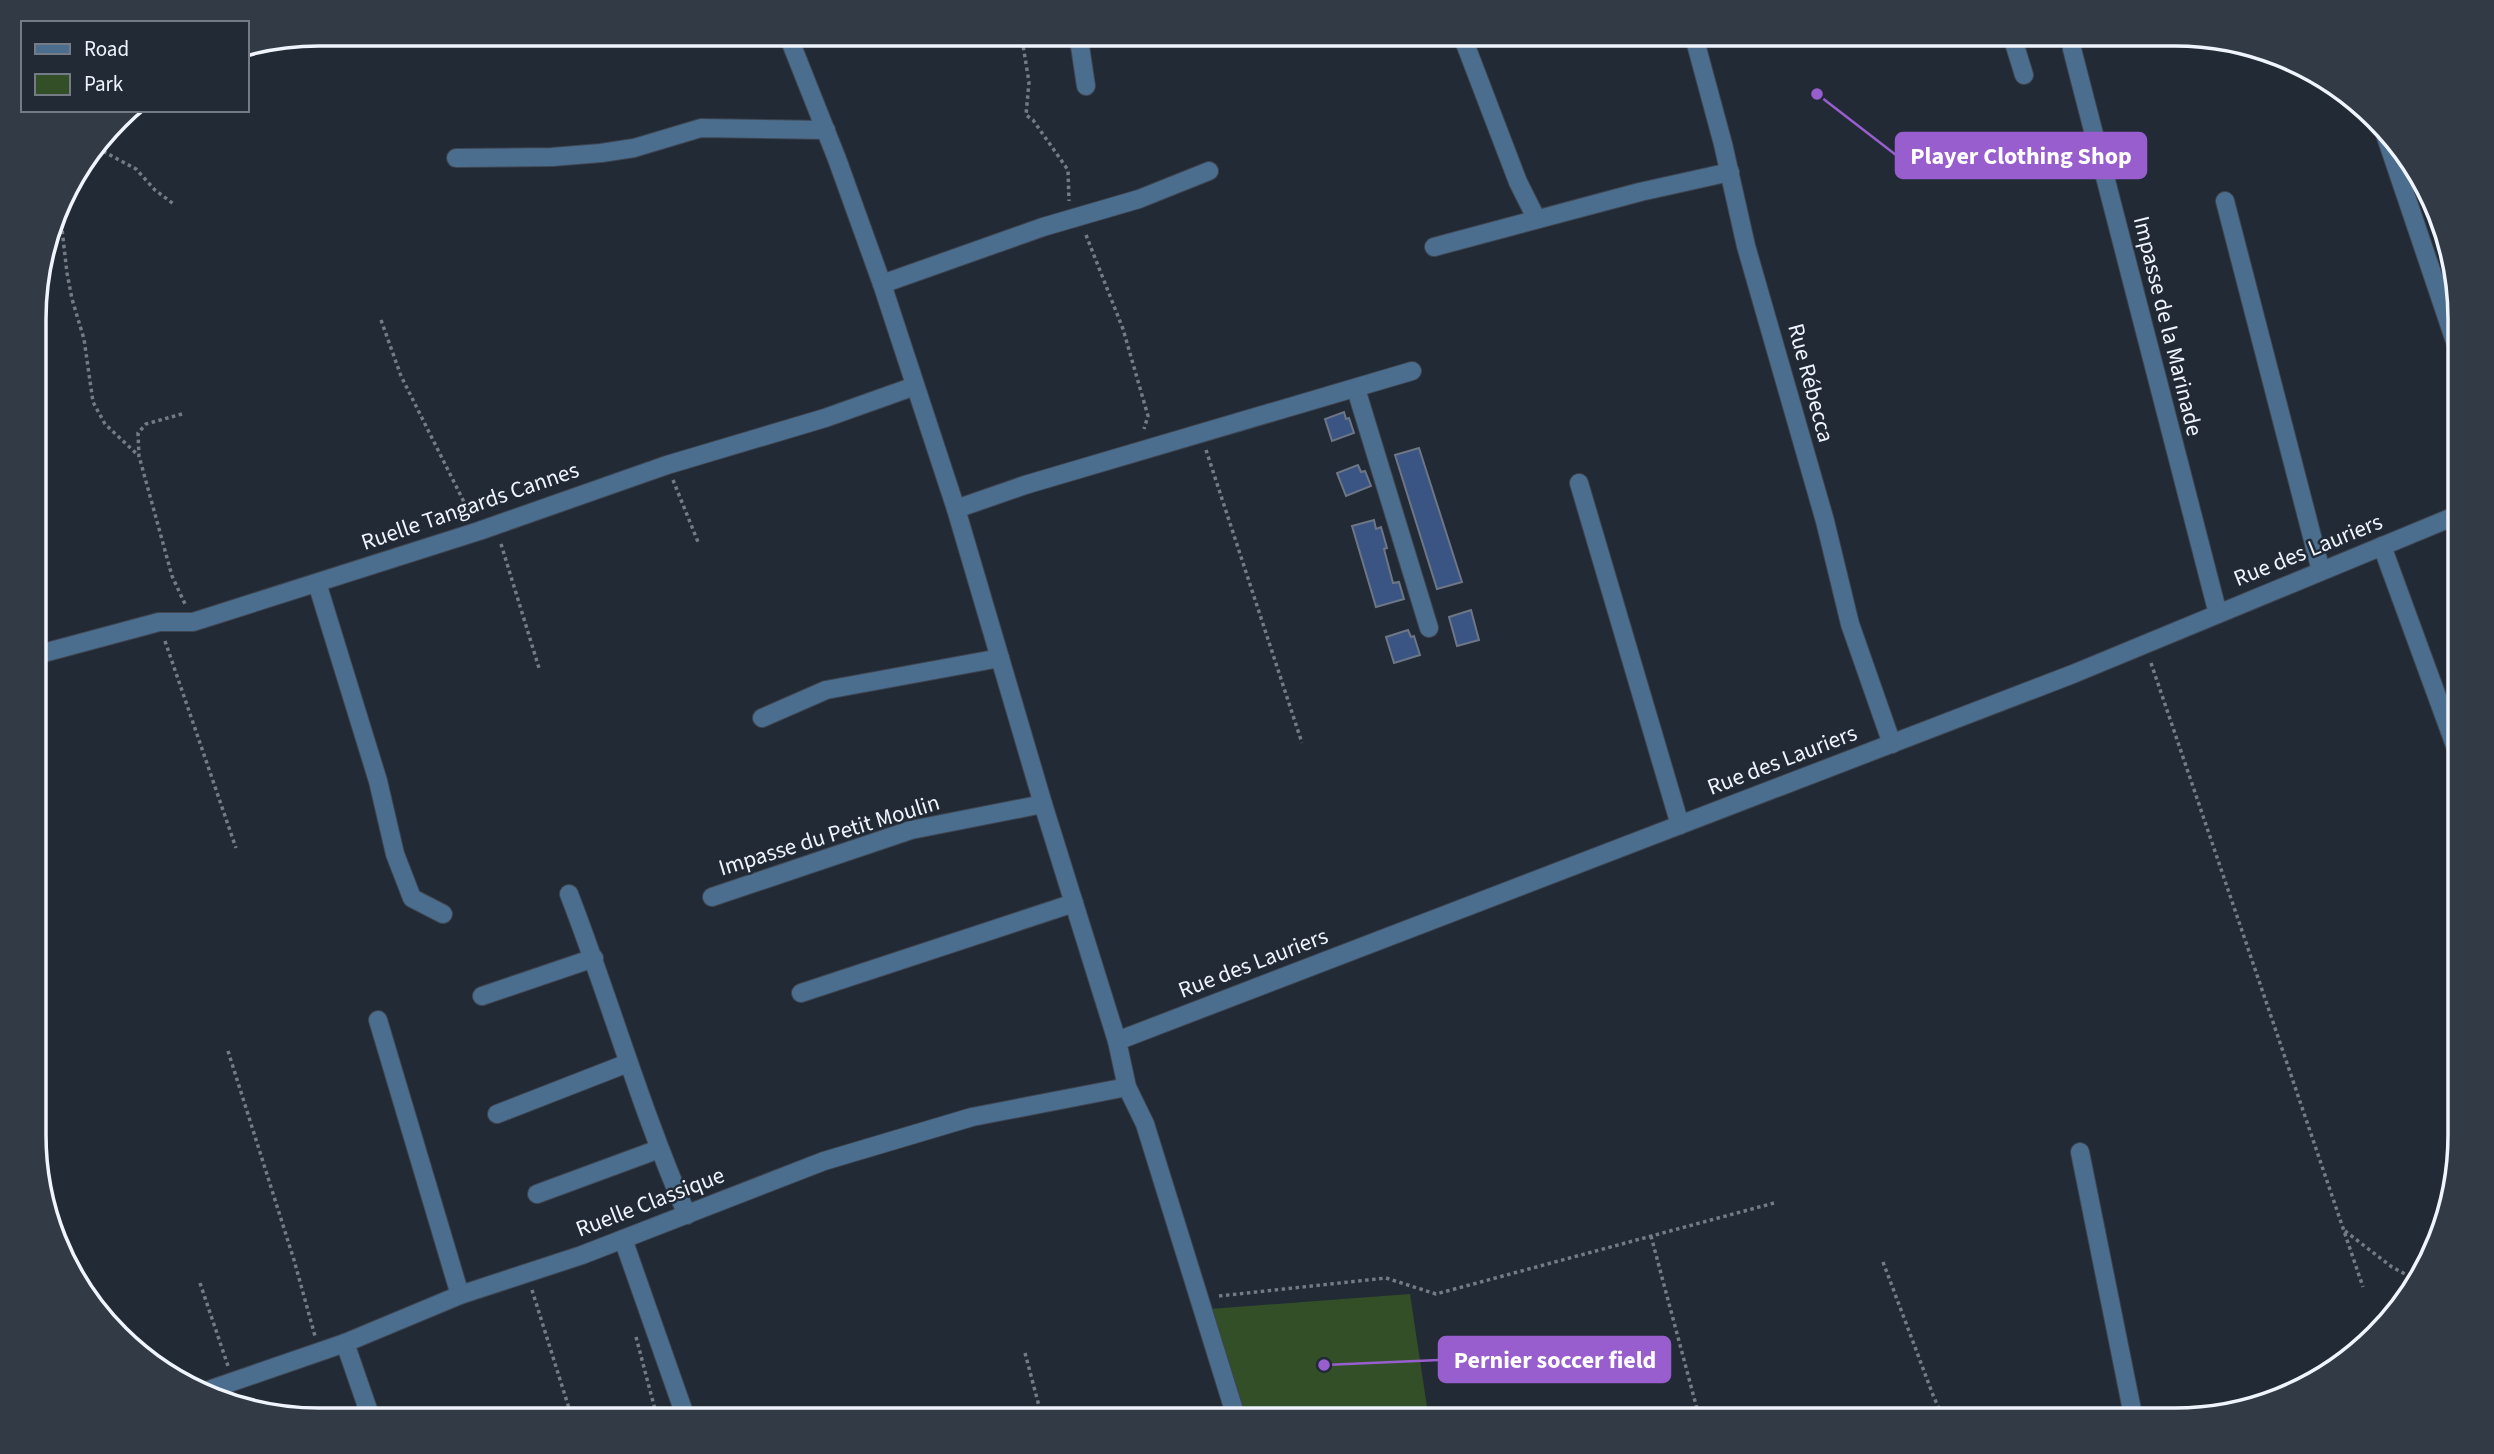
<svg xmlns="http://www.w3.org/2000/svg" width="2494" height="1454" viewBox="0 0 2494 1454" font-family="'Source Sans 3',sans-serif">
<rect width="100%" height="100%" fill="#222a36"/>
<polygon fill="#324f28" points="1410,1294 1429,1420 1244,1420 1210,1309"/>
<g fill="#3a5483" stroke="#6d7685" stroke-width="2">
<polygon points="1344,412 1346,419 1349,418 1354,433 1332,441 1325,419"/>
<polygon points="1419,448 1462,582 1437,589 1395,455"/>
<polygon points="1358,465 1361,472 1365,471 1371,486 1346,496 1337,473"/>
<polygon points="1374,520 1376,529 1381,527 1387,548 1384,549 1393,583 1399,582 1404,599 1376,607 1352,526"/>
<polygon points="1471,610 1479,640 1457,646 1449,617"/>
<polygon points="1408,630 1411,637 1414,636 1420,655 1394,663 1386,637"/>
</g>
<g fill="none" stroke-linecap="round" stroke-linejoin="round">
<g stroke="#3f4652" stroke-width="20">
<g id="street">
<polyline points="787,33 837,159 882,284 956,509 1043,804 1117,1041 1127,1087 1145,1124 1237,1420"/>
<polyline points="1078,33 1086,86"/>
<polyline points="1461,33 1518,182 1536,218"/>
<polyline points="1693,33 1723,144 1746,246 1825,521 1850,624 1892,744"/>
<polyline points="2011,33 2024,75"/>
<polyline points="2072,49 2218,614"/>
<polyline points="2385,134 2460,356"/>
<polyline points="456,158 552,157 601,153 634,148 701,128 826,130"/>
<polyline points="2225,201 2321,571"/>
<polyline points="1434,247 1640,192 1730,172"/>
<polyline points="882,284 1043,227 1139,199 1209,171"/>
<polyline points="1356,389 1429,628"/>
<polyline points="1579,483 1680,825"/>
<polyline points="956,509 1025,485 1412,371"/>
<polyline points="2382,546 2460,759"/>
<polyline points="317,583 378,781 395,854 412,898 443,914"/>
<polyline points="36,655 159,622 193,622 479,531 667,465 825,418 915,386"/>
<polyline points="762,718 826,690 1000,658"/>
<path d="M569 894C610 1000 641 1110 687 1215"/>
<polyline points="712,897 911,830 1043,804"/>
<polyline points="801,993 1074,903"/>
<polyline points="482,996 594,958"/>
<polyline points="378,1020 460,1295"/>
<polyline points="1117,1041 2073,674 2460,514"/>
<polyline points="497,1114 628,1063"/>
<polyline points="2080,1152 2134,1420"/>
<polyline points="537,1194 659,1149"/>
<polyline points="623,1239 687,1421"/>
<polyline points="345,1343 372,1421"/>
<polyline points="200,1393 345,1343 460,1295 582,1255 824,1161 972,1117 1127,1087"/>
</g>
</g>
<g stroke="#747b85" stroke-width="3.5" stroke-dasharray="3.5 3.5" stroke-linecap="butt">
<polyline points="1021,33 1029,82 1026,115 1033,120 1068,170 1069,201"/>
<polyline points="97,148 136,169 155,190 175,205"/>
<polyline points="59,203 67,273 72,299 84,339 93,402 105,424 139,456"/>
<polyline points="1086,235 1123,329 1148,416 1144,429"/>
<polyline points="381,320 401,376 471,516"/>
<polyline points="182,414 146,424 138,433 139,456 172,576 185,604"/>
<polyline points="1206,450 1302,743"/>
<polyline points="673,480 698,542"/>
<polyline points="501,544 539,668"/>
<polyline points="165,641 236,848"/>
<polyline points="2151,663 2363,1287"/>
<polyline points="228,1051 294,1260 315,1336"/>
<polyline points="2345,1231 2392,1267 2420,1282"/>
<polyline points="1651,1236 1700,1420"/>
<polyline points="1883,1262 1933,1395 1944,1420"/>
<polyline points="200,1283 228,1366"/>
<polyline points="532,1290 573,1421"/>
<polyline points="1219,1296 1386,1278 1436,1294 1774,1203"/>
<polyline points="636,1337 657,1417 668,1420"/>
<polyline points="1025,1353 1043,1421"/>
</g>
<use href="#street" stroke="#4b6e8e" stroke-width="18"/>
</g>
<g text-anchor="middle" dominant-baseline="central" stroke-width="5" stroke-linejoin="round" paint-order="stroke">
<g font-size="23" fill="#eff4fd" stroke="#222a36">
<text transform="translate(2168 326) rotate(76)">Impasse de la Marinade</text>
<text transform="translate(1811 383) rotate(75)">Rue Rébecca</text>
<text transform="translate(470 506) rotate(-19)">Ruelle Tangards Cannes</text>
<text transform="translate(2308 550) rotate(-22)">Rue des Lauriers</text>
<text transform="translate(1782 760) rotate(-21)">Rue des Lauriers</text>
<text transform="translate(829 835) rotate(-17)">Impasse du Petit Moulin</text>
<text transform="translate(1253 963) rotate(-21)">Rue des Lauriers</text>
<text transform="translate(650 1202) rotate(-21)">Ruelle Classique</text>
</g>
</g>
<path d="M0 0H2494V1454H0ZM319 46H2175A273 273 0 0 1 2448 319V1135A273 273 0 0 1 2175 1408H319A273 273 0 0 1 46 1135V319A273 273 0 0 1 319 46Z" fill="#323a46" fill-rule="evenodd"/>
<path fill="none" stroke="#eff4fd" stroke-width="3.5" d="M319 46H2175A273 273 0 0 1 2448 319V1135A273 273 0 0 1 2175 1408H319A273 273 0 0 1 46 1135V319A273 273 0 0 1 319 46Z"/>
<path fill="none" stroke="#985ece" stroke-width="2.5" d="M1817 94L1896 155M1324 1365L1439 1360"/>
<g fill="#985ece" stroke="#222a36" stroke-width="2.5">
<circle cx="1817" cy="94" r="7"/>
<circle cx="1324" cy="1365" r="7"/>
</g>
<g fill="#985ece" stroke="#985ece" stroke-width="2.5">
<rect x="1896" y="133" width="250" height="45" rx="7"/>
<rect x="1439" y="1337" width="231" height="45" rx="7"/>
</g>
<g font-size="24" text-anchor="middle" font-weight="bold" fill="#fff">
<text x="2021" y="164">Player Clothing Shop</text>
<text x="1555" y="1368">Pernier soccer field</text>
</g>
<rect x="21" y="21" width="228" height="91" fill="#222a36" stroke="#747b86" stroke-width="2"/>
<rect x="35" y="44" width="35" height="10" fill="#4b6e8e" stroke="#747b86" stroke-width="2"/>
<text x="84" y="56" font-size="21" fill="#eff4fd">Road</text>
<rect x="35" y="74" width="35" height="21" fill="#324f28" stroke="#747b86" stroke-width="2"/>
<text x="84" y="91" font-size="21" fill="#eff4fd">Park</text>
</svg>
